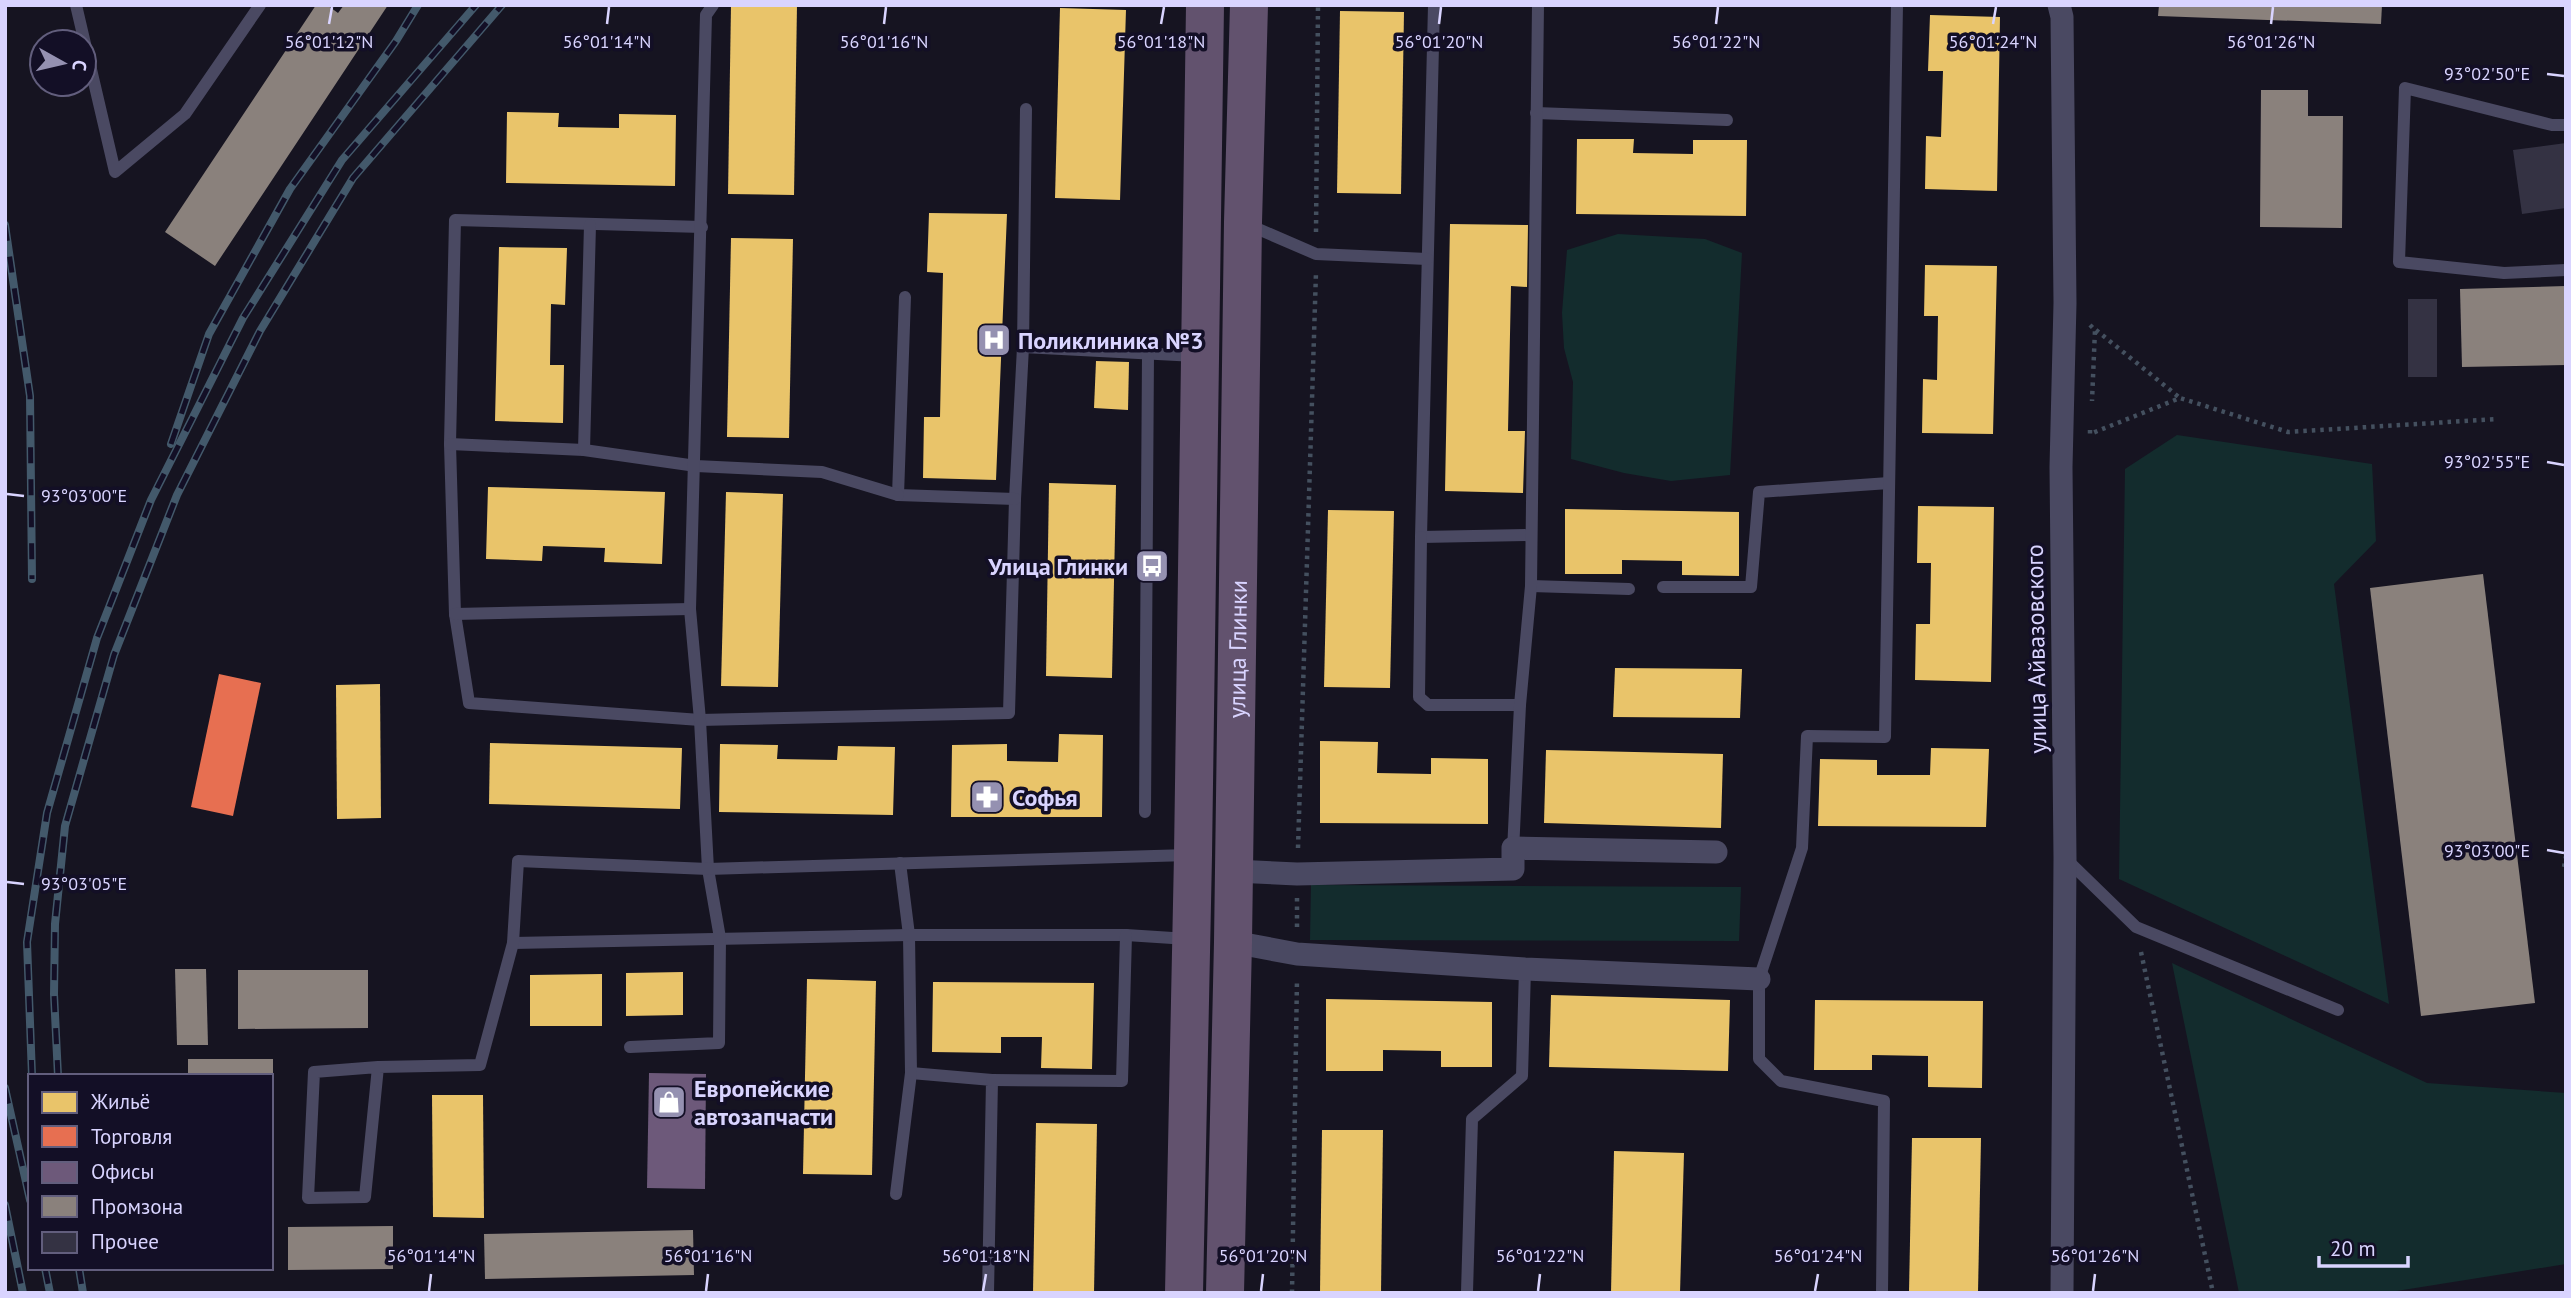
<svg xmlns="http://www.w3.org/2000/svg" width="2571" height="1298" viewBox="0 0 2571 1298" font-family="'PT Sans',sans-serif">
<rect width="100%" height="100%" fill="#161421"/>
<g fill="#132c2d">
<polygon points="1618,234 1705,239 1742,253 1730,475 1671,481 1624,473 1571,459 1573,382 1564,348 1562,313 1567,250"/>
<polygon points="2177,435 2372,464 2376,541 2334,584 2389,1004 2119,879 2125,469"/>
<polygon points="1311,885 1741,887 1739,941 1310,940"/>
<polygon points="2172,963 2427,1083 2566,1093 2566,1264 2384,1293 2239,1293"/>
</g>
<g fill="#e9c46a">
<polygon points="731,5 797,5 794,195 728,194"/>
<polygon points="1060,8 1126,10 1120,200 1055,198"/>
<polygon points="1340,11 1404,12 1401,194 1337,193"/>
<polygon points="1930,15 2000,17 1997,191 1925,189 1926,136 1941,137 1943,71 1928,71"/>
<polygon points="507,112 559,113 558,127 619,128 619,114 676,115 675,186 506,183"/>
<polygon points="1577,139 1634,139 1633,153 1693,154 1693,140 1747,140 1746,216 1576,214"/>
<polygon points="929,213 1007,214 996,480 923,478 924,417 940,417 943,273 927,272"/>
<polygon points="1450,224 1528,225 1527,287 1511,286 1508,431 1525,431 1523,493 1445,491"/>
<polygon points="731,238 793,239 789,438 727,437"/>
<polygon points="499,247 567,248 565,305 551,304 550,365 564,365 563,423 495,421"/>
<polygon points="1925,265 1997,266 1993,434 1922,433 1923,379 1937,380 1938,316 1924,316"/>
<polygon points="1096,361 1129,362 1128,410 1094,408"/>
<polygon points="1049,483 1116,485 1112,678 1046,676"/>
<polygon points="488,487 665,492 662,564 604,562 605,548 543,546 542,561 486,559"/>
<polygon points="726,492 783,494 778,687 721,686"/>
<polygon points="1918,506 1994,507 1991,682 1915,680 1916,624 1930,624 1931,563 1917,563"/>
<polygon points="1565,509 1739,512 1739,576 1682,575 1682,561 1622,560 1622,574 1565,574"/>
<polygon points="1328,510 1394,511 1390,688 1324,687"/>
<polygon points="1615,668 1742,669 1740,718 1613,717"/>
<polygon points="380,684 381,818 337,819 336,685"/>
<polygon points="1059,734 1103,735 1102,817 951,817 952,745 1007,744 1007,761 1058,762"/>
<polygon points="1320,741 1378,742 1377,773 1431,774 1431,758 1488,759 1488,824 1320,823"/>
<polygon points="490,743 682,748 680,809 489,804"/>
<polygon points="720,744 778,745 777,759 837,760 838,746 895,747 893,815 719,812"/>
<polygon points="1931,748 1989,749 1986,827 1818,826 1820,759 1877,760 1877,775 1930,775"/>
<polygon points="1546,750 1723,754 1721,828 1544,823"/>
<polygon points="683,972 683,1015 626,1016 626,973"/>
<polygon points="602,974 602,1026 530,1026 530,975"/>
<polygon points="807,979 876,981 872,1175 803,1174"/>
<polygon points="933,982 1094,983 1092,1069 1041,1068 1042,1037 1001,1037 1001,1053 932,1052"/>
<polygon points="1551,995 1730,1000 1728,1071 1549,1067"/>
<polygon points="1326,999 1492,1002 1492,1067 1441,1067 1441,1051 1383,1050 1383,1071 1326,1071"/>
<polygon points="1815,1000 1983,1001 1982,1088 1928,1087 1928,1056 1872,1055 1872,1070 1814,1070"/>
<polygon points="432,1095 483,1095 484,1218 433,1217"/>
<polygon points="1036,1123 1097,1124 1094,1293 1033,1293"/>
<polygon points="1322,1130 1383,1130 1381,1293 1320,1293"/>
<polygon points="1912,1138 1981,1138 1978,1293 1909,1293"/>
<polygon points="1614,1151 1684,1153 1680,1293 1611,1293"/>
</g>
<polygon fill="#e76f51" points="219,674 261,683 233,816 191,807"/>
<polygon fill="#6d597a" points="649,1073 706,1074 705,1189 647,1188"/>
<g fill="#8a817c">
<polygon points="316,5 327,5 338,13 344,5 388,5 215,266 165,232"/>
<polygon points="2159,5 2382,5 2381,24 2158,16"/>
<polygon points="2261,90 2308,90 2308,116 2343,116 2342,228 2260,227"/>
<polygon points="2566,286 2566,365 2462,367 2460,289"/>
<polygon points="2483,574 2535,1003 2421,1016 2370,588"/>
<polygon points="175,969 206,969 208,1045 177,1045"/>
<polygon points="238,970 368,970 368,1028 238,1029"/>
<rect x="188" y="1059" width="85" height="17"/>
<polygon points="271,1221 274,1221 274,1271 188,1271 188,1268 271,1268"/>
<polygon points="393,1226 393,1269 288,1270 288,1227"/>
<polygon points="693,1230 694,1275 485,1279 484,1234"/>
</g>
<g fill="#343243">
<polygon points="2566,143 2566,208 2522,214 2513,150"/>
<rect x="2408" y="299" width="29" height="78"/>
</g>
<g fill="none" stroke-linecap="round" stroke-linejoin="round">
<g stroke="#44505f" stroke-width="4.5" stroke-dasharray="3.5 5" stroke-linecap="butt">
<polyline points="1316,232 1318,5"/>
<polyline points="2090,325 2095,330 2092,401"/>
<polyline points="2096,330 2180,398"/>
<polyline points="2090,430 2090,434 2180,398 2288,432 2497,419"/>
<polyline points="1298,848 1316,272"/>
<polyline points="2564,867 2566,856"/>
<polyline points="1297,898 1297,928"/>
<polyline points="2141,952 2213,1293"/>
<polyline points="1292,1293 1297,979"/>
</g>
<g stroke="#4a4962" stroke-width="12">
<polyline points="76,5 115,172 185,114 260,5"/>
<polyline points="1434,5 1421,537 1531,535"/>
<polyline points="1536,113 1727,120"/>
<polyline points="2566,125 2552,125 2405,88 2399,262 2504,273 2566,270"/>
<polyline points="1249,225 1316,254 1427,259"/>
<polyline points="702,227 455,220 450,444 455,614 469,703 700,720 1009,713 1015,499 1023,347 1026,109"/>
<polyline points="905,297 898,495 1015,499"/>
<polyline points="1023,347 1196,356"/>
<polyline points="450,444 584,450 696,466 822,472 898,495"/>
<polyline points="584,450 590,225"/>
<polyline points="1421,537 1419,697 1428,705 1520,705"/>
<polyline points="1531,586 1629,589"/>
<polyline points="1663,587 1751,587 1759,492 1889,483"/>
<polyline points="455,614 690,609"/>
<polyline points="1145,812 1148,353"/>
<polyline points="1513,851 1520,705 1531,586 1538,5"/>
<polyline points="2065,858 2136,927 2338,1010"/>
<polyline points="900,863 909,935 911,1073 992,1080 988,1293"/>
<polyline points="513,943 909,935 1126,935 1188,939"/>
<polyline points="630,1047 719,1043 720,938 708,869 700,720 690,609 706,15 713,5"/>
<polyline points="378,1067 365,1197 308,1198 314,1072 378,1067 480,1065 513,943 518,861 708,869 1189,855"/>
<polyline points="992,1080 1122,1081 1126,935"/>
<polyline points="896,1194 911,1073"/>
<polyline points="1467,1292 1472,1119 1522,1076 1525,969"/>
<polyline points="1882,1293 1884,1101 1781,1081 1759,1059 1759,979 1802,848 1807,736 1885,737 1897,5"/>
</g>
<g stroke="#4a4962" stroke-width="23">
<polyline points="2059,5 2062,17 2065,303 2061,467 2065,858 2062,1293"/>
<polyline points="1234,871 1297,874 1513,869 1513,848 1716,852"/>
<polyline points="1233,942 1297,954 1525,969 1759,979"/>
</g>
<g stroke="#62526e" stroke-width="38">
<polyline points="1184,1293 1193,855 1205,5"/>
<path id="s1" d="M1225 1293 1233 942 1243 222 1249 5"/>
</g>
<g stroke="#43596b" stroke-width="8">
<g id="rail">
<polyline points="5,225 30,396 32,579"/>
<polyline points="171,444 209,334 290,189 396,41 418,5"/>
<polyline points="32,1076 27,942 47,813 97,638 151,500 243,318 342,160 476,5"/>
<polyline points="58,1076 54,994 55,924 65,826 114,655 177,495 260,331 353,178 502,5"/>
<polyline points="5,1088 30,1200"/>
<polyline points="5,1205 23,1293"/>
<polyline points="45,1268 50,1293"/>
<polyline points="79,1268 83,1293"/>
</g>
</g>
<use href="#rail" stroke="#130f26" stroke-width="5" stroke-dasharray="16" stroke-linecap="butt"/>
</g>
<path fill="none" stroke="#d9d4ff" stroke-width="2.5" d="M329 24 332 7M607 24 609 7M884 24 886 7M1161 24 1164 7M1439 24 1441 7M1716 24 1718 7M1993 24 1996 7M2271 24 2273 7M2547 74 2564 76M2547 462 2564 465M7 494 24 496M2547 850 2564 853M7 882 24 884M429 1291 431 1274M706 1291 708 1274M983 1291 986 1274M1261 1291 1263 1274M1538 1291 1540 1274M1815 1291 1818 1274M2093 1291 2095 1274"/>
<defs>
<g id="hospital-square" transform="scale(1.75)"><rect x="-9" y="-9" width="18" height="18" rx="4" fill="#9591b1" stroke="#130f26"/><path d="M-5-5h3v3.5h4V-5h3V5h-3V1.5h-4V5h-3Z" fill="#fff"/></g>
<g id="bus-square" transform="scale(1.75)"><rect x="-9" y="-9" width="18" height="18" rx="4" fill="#9591b1" stroke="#130f26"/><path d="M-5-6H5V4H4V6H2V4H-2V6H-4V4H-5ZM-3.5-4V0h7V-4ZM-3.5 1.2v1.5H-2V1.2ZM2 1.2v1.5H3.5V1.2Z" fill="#fff"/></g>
<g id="pharmacy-square" transform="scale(1.75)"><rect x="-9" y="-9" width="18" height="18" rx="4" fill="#9591b1" stroke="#130f26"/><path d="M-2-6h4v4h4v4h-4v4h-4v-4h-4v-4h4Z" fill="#fff"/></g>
<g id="shop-square" transform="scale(1.75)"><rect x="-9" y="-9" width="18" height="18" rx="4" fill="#9591b1" stroke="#130f26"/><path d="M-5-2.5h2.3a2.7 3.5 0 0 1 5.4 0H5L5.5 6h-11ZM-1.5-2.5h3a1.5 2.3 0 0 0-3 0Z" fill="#fff"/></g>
</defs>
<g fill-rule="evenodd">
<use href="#hospital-square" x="994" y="340"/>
<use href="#bus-square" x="1152" y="566"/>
<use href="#pharmacy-square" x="987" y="797"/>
<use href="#shop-square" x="669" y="1102"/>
</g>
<g text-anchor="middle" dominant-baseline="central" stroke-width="7" stroke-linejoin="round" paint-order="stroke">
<g font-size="24" font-weight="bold" fill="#d9d4ff" stroke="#130f26" text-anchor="start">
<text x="1018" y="340">Поликлиника №3</text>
<text x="1128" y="566" text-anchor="end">Улица Глинки</text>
<text x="1012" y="797">Софья</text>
<text x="694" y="1088">Европейские<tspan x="694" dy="28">автозапчасти</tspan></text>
</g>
<g font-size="24" fill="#d9d4ff" stroke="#130f26">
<text stroke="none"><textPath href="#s1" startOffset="644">улица Глинки</textPath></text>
<text transform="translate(2036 649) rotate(-91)">улица Айвазовского</text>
</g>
</g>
<g font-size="18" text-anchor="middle" fill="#d9d4ff" stroke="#130f26" stroke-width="7" stroke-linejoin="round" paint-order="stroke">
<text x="329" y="48">56°01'12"N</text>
<text x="607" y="48">56°01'14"N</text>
<text x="884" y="48">56°01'16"N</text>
<text x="1161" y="48">56°01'18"N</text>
<text x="1439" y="48">56°01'20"N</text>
<text x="1716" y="48">56°01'22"N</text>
<text x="1993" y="48">56°01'24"N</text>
<text x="2271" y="48">56°01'26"N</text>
<text x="2487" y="80">93°02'50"E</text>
<text x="2487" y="468">93°02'55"E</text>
<text x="84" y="502">93°03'00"E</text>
<text x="2487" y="857">93°03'00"E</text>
<text x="84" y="890">93°03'05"E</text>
<text x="431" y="1262">56°01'14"N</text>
<text x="708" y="1262">56°01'16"N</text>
<text x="986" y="1262">56°01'18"N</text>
<text x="1263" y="1262">56°01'20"N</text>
<text x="1540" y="1262">56°01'22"N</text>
<text x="1818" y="1262">56°01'24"N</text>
<text x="2095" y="1262">56°01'26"N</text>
</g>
<rect width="2571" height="1298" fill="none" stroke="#d9d4ff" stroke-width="14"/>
<rect x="28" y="1074" width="245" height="196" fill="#130f26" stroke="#625e7d" stroke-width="2"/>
<rect x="42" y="1092" width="35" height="21" fill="#e9c46a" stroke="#625e7d" stroke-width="2"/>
<text x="91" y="1109" font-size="21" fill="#d9d4ff">Жильё</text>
<rect x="42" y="1126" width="35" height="21" fill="#e76f51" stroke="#625e7d" stroke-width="2"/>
<text x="91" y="1144" font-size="21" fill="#d9d4ff">Торговля</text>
<rect x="42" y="1162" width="35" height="21" fill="#6d597a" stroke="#625e7d" stroke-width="2"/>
<text x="91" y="1179" font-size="21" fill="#d9d4ff">Офисы</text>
<rect x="42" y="1196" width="35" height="21" fill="#8a817c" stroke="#625e7d" stroke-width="2"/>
<text x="91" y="1214" font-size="21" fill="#d9d4ff">Промзона</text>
<rect x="42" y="1232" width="35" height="21" fill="#343243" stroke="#625e7d" stroke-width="2"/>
<text x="91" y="1249" font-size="21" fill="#d9d4ff">Прочее</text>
<g transform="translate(63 63) rotate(98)"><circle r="33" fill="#130f26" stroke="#625e7d" stroke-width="2"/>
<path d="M0-5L12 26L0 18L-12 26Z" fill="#9591b1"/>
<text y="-10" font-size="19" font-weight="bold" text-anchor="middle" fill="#d9d4ff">С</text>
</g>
<path d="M2319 1256v10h89v-10" fill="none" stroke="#d9d4ff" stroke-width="3.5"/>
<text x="2330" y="1256" font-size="21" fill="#d9d4ff" stroke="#130f26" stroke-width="5" paint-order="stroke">20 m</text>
</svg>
